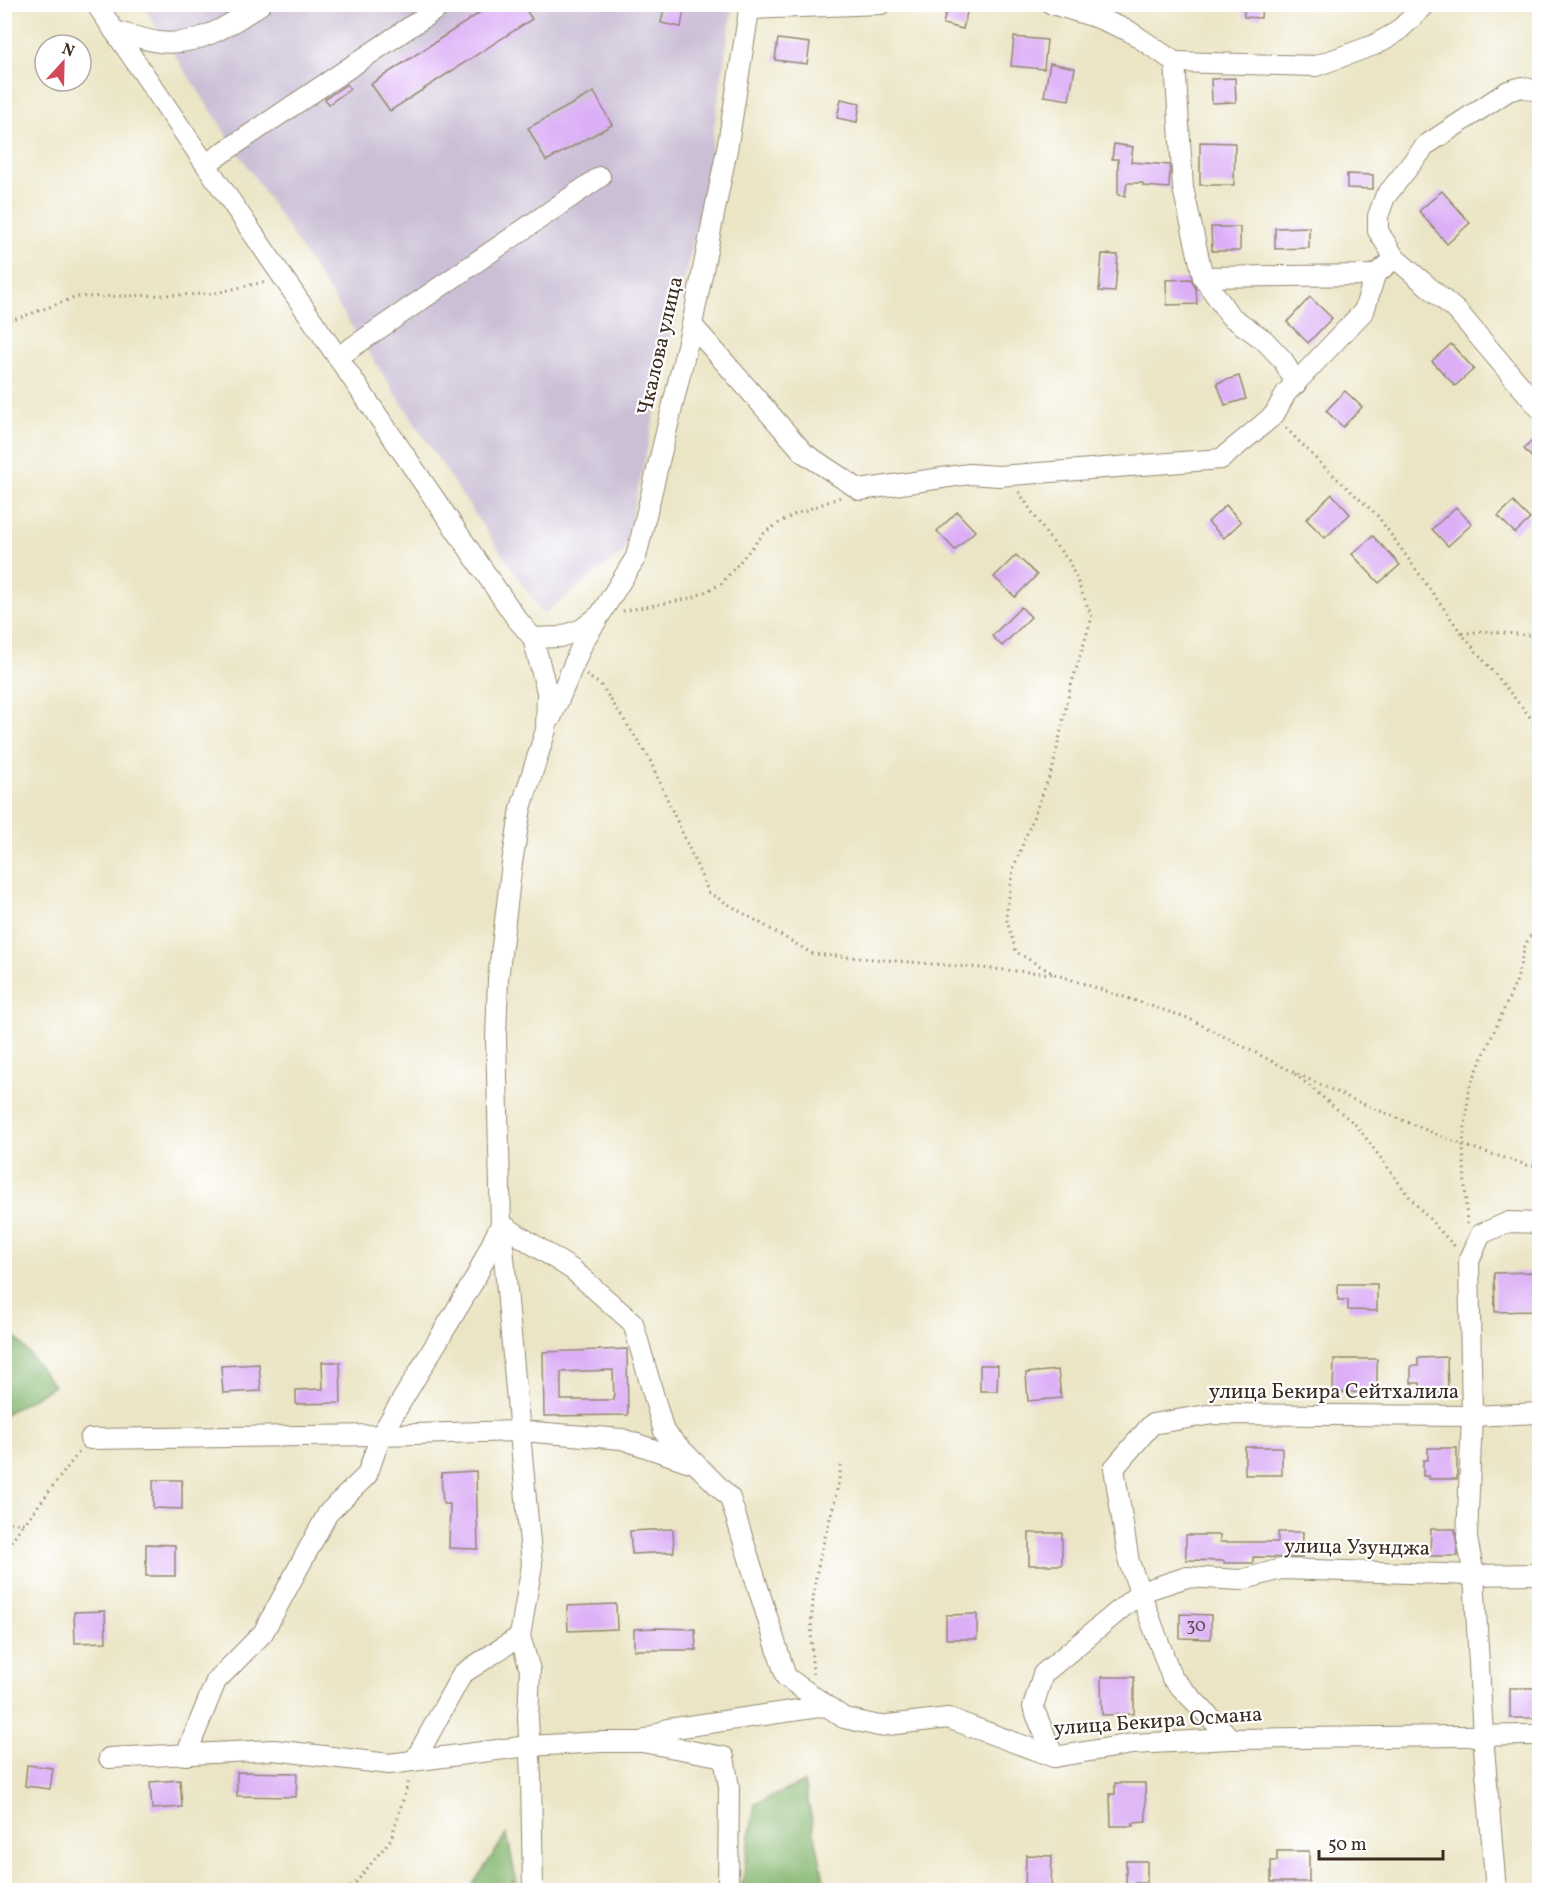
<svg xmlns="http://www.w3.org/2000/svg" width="1544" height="1895" viewBox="0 0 1544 1895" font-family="Vollkorn,serif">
<rect width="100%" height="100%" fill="#fff"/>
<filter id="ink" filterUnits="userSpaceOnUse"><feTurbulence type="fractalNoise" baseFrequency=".0167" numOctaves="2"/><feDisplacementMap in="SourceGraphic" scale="12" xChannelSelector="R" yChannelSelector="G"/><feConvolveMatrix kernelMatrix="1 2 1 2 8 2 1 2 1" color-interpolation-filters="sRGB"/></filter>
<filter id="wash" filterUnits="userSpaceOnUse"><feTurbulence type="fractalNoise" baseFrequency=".008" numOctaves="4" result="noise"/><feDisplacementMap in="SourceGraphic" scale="24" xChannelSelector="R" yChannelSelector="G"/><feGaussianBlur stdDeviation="1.35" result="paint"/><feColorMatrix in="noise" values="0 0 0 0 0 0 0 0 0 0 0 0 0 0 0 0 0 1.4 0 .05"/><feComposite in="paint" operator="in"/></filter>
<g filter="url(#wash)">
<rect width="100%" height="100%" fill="#ebe5c5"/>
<polygon fill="#cbbfd5" points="142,5 733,5 704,192 624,552 543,614 463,497"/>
<g fill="#87b872" stroke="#617148" stroke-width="1.5">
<polygon points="4,1322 54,1386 5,1414 4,1414"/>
<polygon points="804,1782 826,1890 741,1890 755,1804"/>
<polygon points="507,1834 518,1890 469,1890"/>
<polygon points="4,1884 43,1887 49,1890 5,1890"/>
</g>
<g id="blocks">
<g fill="#dbaef6" fill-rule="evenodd">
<polygon points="493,4 522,4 532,19 390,111 371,84"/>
<polygon points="665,4 685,4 681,27 661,23"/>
<polygon points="948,4 969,4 963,29 943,24"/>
<polygon points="1244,4 1262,4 1261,18 1244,17"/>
<polygon points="1014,37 1047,40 1044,69 1011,66"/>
<polygon points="778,39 810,43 807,64 775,60"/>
<polygon points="1050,63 1075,68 1069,100 1044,96"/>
<polygon points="1235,78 1236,102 1212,103 1211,79"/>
<polygon points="347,84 350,89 329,104 325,99"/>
<polygon points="594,92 612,125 546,161 528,128"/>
<polygon points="841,99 860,103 857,122 837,118"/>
<polygon points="1200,142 1235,143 1234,185 1200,185"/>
<polygon points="1114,144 1133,147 1131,162 1170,165 1169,188 1143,186 1143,183 1127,183 1125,196 1118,195 1118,159 1112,159"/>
<polygon points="1347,174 1373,175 1373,189 1347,188"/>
<polygon points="1442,191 1470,223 1447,244 1419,211"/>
<polygon points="1211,227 1240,227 1240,251 1212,251"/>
<polygon points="1309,227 1309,248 1275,249 1275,228"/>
<polygon points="1102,254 1118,255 1115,292 1099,291"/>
<polygon points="1191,279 1196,289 1197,304 1167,305 1166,280"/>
<polygon points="1310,297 1332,318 1308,343 1287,322"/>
<polygon points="1451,344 1474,369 1455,386 1432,361"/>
<polygon points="1239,376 1246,399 1225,405 1217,383"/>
<polygon points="1345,391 1362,407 1343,427 1326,411"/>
<polygon points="1539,434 1539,465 1524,449"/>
<polygon points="1332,494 1350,514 1325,538 1306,519"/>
<polygon points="1513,502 1530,519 1515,533 1498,516"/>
<polygon points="1226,505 1241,522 1224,538 1208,522"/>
<polygon points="1456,507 1472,524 1448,546 1432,529"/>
<polygon points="957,512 975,531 955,550 937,531"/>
<polygon points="1373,536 1400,565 1379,583 1352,554"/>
<polygon points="1016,555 1037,575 1015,597 994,577"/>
<polygon points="1021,607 1031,617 1002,646 992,636"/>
<polygon points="1537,1272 1538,1311 1495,1312 1494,1273"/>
<polygon points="1338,1284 1377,1284 1377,1311 1348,1310 1348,1300 1338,1300"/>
<path d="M627 1349 628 1415 544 1416 543 1352ZM613 1370 614 1400H561V1372Z"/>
<polygon points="1447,1357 1448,1394 1420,1395 1420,1383 1411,1383 1411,1366 1418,1366 1418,1358"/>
<polygon points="1334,1359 1377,1359 1377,1393 1333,1392"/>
<polygon points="322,1362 340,1362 341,1403 296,1404 296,1390 323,1389"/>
<polygon points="259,1364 261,1391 223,1393 221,1366"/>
<polygon points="980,1365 998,1365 997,1391 980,1391"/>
<polygon points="1058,1370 1061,1398 1028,1401 1026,1373"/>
<rect x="1245" y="1447" width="37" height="28"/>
<polygon points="1428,1448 1457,1448 1457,1479 1429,1479 1429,1476 1423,1476 1423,1460 1428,1460"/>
<polygon points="476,1471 478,1549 449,1548 450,1504 443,1504 441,1473"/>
<polygon points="153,1480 182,1480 182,1509 153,1508"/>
<polygon points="673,1529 674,1552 632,1554 630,1531"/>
<polygon points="1431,1529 1455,1529 1458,1556 1430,1556"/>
<polygon points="1278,1532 1303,1532 1302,1558 1253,1557 1253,1563 1224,1563 1224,1561 1186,1560 1186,1535 1220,1535 1220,1542 1278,1542"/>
<rect x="1029" y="1533" width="33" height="32"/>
<polygon points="146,1544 175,1545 175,1576 146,1576"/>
<polygon points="616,1604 617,1629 568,1631 567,1606"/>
<polygon points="105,1611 106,1642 75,1643 74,1612"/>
<polygon points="977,1614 977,1639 946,1639 946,1615"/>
<polygon points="1180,1614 1211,1615 1211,1639 1180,1638"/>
<polygon points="654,1628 695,1629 696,1650 634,1650 634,1629"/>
<polygon points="1101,1677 1134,1677 1134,1714 1102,1715"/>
<rect x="1510" y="1688" width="29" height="30"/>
<polygon points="27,1765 53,1768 50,1789 25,1786"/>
<polygon points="237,1772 297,1773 296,1797 237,1796"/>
<polygon points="180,1780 182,1807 152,1809 150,1782"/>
<polygon points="1115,1783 1145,1783 1146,1822 1133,1823 1134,1826 1111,1826 1110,1794 1115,1794"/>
<polygon points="1277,1851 1309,1851 1309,1882 1271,1882 1271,1861 1277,1861"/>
<polygon points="1026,1855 1052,1856 1051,1888 1025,1887"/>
<rect x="1126" y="1861" width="21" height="22"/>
</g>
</g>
</g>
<g filter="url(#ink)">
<use href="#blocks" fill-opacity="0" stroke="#938872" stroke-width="1.5"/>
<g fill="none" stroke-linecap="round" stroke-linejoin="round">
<g stroke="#938872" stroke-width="22">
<g id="minor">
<polyline points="96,4 516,618 533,638 547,692 546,730 521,808 512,863 498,979 496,1038 501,1224 532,1565 520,1636 530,1670 528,1718 531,1776 533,1890"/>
<polyline points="1052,4 1098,18 1129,31 1175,62 1183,188 1203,277 1230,316 1264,340 1283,360 1296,384"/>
<polyline points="750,9 881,4"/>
<path d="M114 31C129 34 144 40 159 42 197 47 231 25 261 4"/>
<polyline points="1175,62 1316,66 1374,45 1397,32 1426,4"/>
<polyline points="206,164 444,4"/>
<polyline points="1395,258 1378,231 1378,216 1385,197 1426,145 1508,91 1522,87 1540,92"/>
<polyline points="1203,277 1375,275"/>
<polyline points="692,325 804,453 860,490 969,474 999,476 1221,459 1274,415 1286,393 1364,311 1375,275 1395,258 1458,312 1540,409"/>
<polyline points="338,357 600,177"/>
<polyline points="533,638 560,637 582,629 600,615 636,557 692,325 728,144 750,4"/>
<polyline points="551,718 584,640 597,620"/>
<polyline points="501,1224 573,1270 633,1323 664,1432 730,1498 786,1677 844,1718 879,1726 948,1718 1054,1757 1132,1744 1231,1739 1540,1735"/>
<polyline points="90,1439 381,1435 475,1279 501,1224"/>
<polyline points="1231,1739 1172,1678 1129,1562 1114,1468 1152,1424 1213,1414 1472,1416 1540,1413"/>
<polyline points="642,1742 724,1757 729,1787 728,1890"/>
<polyline points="186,1755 216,1681 263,1633 328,1513 367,1475 381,1435 521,1431 622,1439 690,1462"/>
<polyline points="1054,1757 1033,1707 1043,1674 1141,1592 1187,1577 1241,1580 1281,1569 1474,1575 1540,1574"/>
<polyline points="109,1758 274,1750 389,1764 528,1746 602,1742 642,1742 668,1729 826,1706"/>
<polyline points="415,1760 462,1674 520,1636"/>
<polyline points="1496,1890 1483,1736 1474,1575 1467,1538 1472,1416 1469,1261 1481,1234 1509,1222 1540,1223"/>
</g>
</g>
<g stroke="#938872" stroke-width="3" stroke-dasharray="1.5 4.5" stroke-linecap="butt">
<polyline points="4,317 13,320 77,297 211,294 264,282"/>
<polyline points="1286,428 1320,463 1377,515 1462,634 1540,729"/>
<polyline points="1019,492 1047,535 1069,561 1092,617 1070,689 1053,767 1013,869 1006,917 1016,952 1054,974 1188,1018 1291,1071 1356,1101 1463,1145 1527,1165 1540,1166"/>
<polyline points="623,611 692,598 721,584 766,531 793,515 841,497"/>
<polyline points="1462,634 1481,631 1540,636"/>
<polyline points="586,675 601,685 648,756 709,893 813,954 1053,974"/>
<polyline points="1295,1074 1357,1126 1411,1199 1457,1249"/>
<polyline points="1467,1224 1463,1145 1469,1088 1517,980 1525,945 1540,919"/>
<polyline points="4,1523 25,1523 79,1452"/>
<polyline points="4,1551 24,1523"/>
<path d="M813 1674C810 1639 811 1601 818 1566 825 1532 837 1500 841 1466"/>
<polyline points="346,1890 354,1885 391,1839 409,1780"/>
<polyline points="505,1890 515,1880"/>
</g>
<use href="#minor" stroke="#fff" stroke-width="20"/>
</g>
</g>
<g text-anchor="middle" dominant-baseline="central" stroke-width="4.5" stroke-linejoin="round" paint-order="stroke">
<g font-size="18" fill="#634b54">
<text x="1196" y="1626">30</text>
</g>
<g font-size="21" fill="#3b2a1e" stroke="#fff">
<text transform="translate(661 346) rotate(-77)">Чкалова улица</text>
<text x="1334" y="1392">улица Бекира Сейтхалила</text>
<text transform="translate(1357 1548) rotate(1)">улица Узунджа</text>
<text transform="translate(1158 1722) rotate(-4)">улица Бекира Османа</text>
</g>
</g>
<rect width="1544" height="1895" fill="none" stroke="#fff" stroke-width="24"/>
<g transform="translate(63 63) rotate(22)"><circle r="28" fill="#ffffff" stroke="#b1aaa5" stroke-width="1.5"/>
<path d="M0-4.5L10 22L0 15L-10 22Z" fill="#d1495b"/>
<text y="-9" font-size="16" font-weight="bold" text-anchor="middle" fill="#3b2a1e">N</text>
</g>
<path d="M1319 1850v9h124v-9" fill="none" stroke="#3b2a1e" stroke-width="3"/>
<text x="1328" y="1850" font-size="18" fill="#3b2a1e" stroke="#ffffff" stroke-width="4.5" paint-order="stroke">50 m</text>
</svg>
